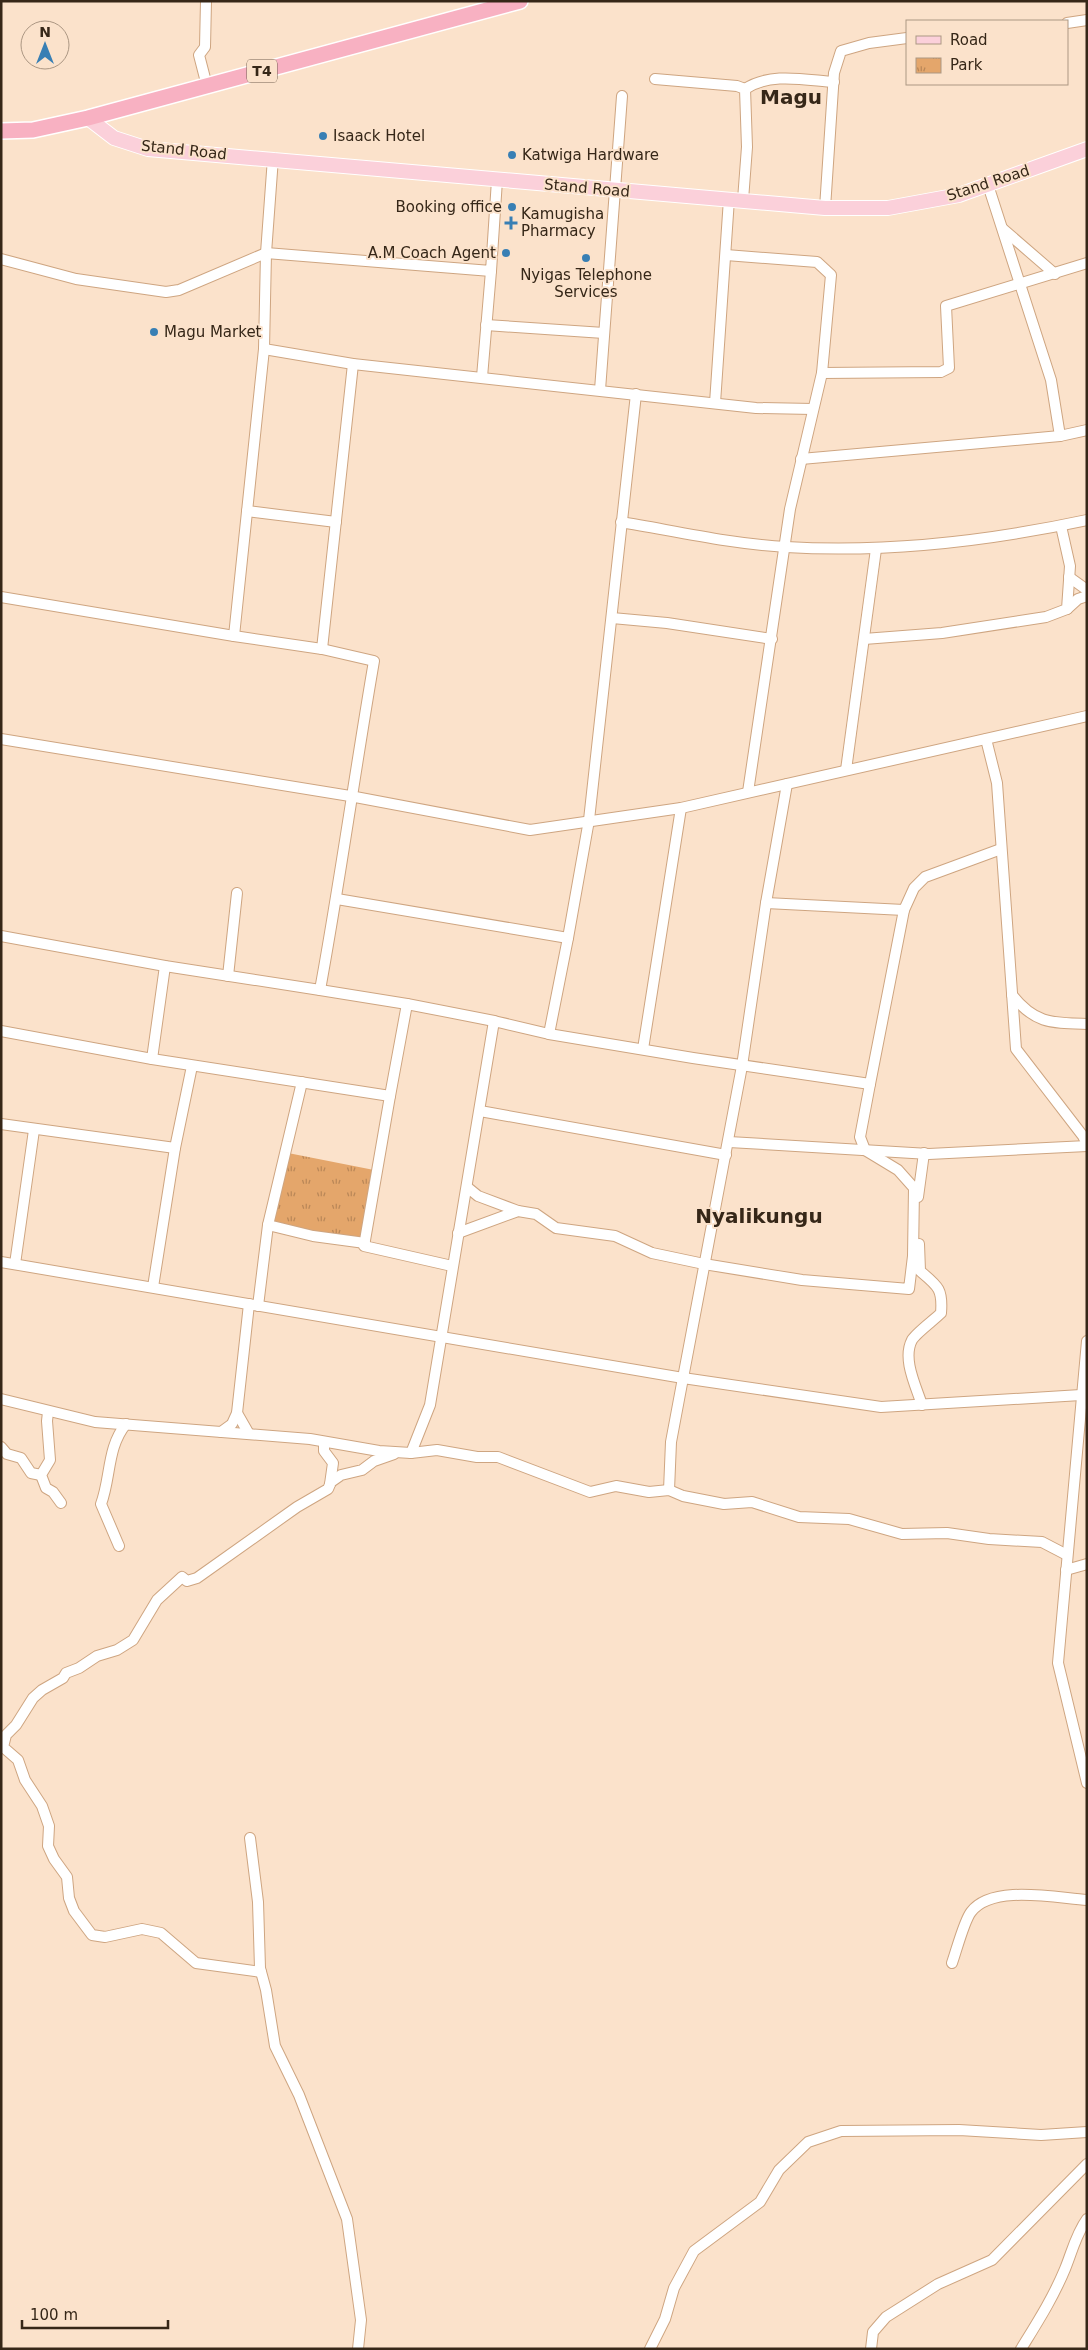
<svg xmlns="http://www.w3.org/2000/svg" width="1088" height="2350" viewBox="0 0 1088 2350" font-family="'DejaVu Sans',sans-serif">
<defs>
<pattern id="park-tufts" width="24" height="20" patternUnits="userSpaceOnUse" patternTransform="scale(1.25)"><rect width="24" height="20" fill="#e4a66b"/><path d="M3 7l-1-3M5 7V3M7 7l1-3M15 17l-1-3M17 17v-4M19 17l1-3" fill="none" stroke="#ba8757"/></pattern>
</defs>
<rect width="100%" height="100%" fill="#fbe2cb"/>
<polygon fill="url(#park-tufts)" points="288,1153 374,1170 365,1243 273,1224"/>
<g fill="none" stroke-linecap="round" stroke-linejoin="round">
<g stroke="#cea581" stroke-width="12">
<g id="minor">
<polyline points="206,1 205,47 199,55 207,86"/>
<polyline points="1067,23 1087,20"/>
<polyline points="655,79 737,86 745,89 747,147 743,200"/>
<path d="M745 89C770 72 805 80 834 82"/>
<polyline points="273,158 266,253 264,349 353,364 756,408 813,409"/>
<polyline points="988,185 1051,380 1060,436"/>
<polyline points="825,208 834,73 841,51 869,43 907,38"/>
<polyline points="1003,229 1055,274"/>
<polyline points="726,255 817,262 831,275 822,373 790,509 748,792"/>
<polyline points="1,259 76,279 166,292 179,290 266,253 491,271 497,180"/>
<polyline points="486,325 604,333"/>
<polyline points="822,373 941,372 949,368 946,306 1087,263"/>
<polyline points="482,377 491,271"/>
<polyline points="600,390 622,96"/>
<polyline points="715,403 729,199"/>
<polyline points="801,459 1060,436 1087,430"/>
<polyline points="247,511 336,522"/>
<path d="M621 522C675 531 731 544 786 547 886 553 989 541 1087 520"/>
<polyline points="1069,577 1087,590"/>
<path d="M1 597 234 636 322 649 374 661C355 771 340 881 320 990L165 966 1 936"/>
<polyline points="1067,609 1078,599 1087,596"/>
<polyline points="612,618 667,623 772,639"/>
<polyline points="234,636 264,349"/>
<polyline points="864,639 942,633 1046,617 1067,609 1070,566 1061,526"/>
<polyline points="322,649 353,364"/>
<polyline points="1,739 350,796 530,830 681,808 1087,716"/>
<polyline points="986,739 997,783 1016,1049 1083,1136 1087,1144"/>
<polyline points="846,770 876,549"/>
<polyline points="337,899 568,938"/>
<polyline points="766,903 904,910"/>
<polyline points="228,976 237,893"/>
<polyline points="320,990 407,1004"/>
<path d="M1012 995C1035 1024 1052 1023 1087 1024"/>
<polyline points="1,1031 152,1059 165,966"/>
<polyline points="549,1034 568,938 589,820 636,394"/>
<polyline points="643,1049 681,808"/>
<polyline points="152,1059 390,1096 407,1004 494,1021"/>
<polyline points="390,1096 364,1246 452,1266"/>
<polyline points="480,1111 726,1155"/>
<polyline points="1,1124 175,1148"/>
<polyline points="729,1142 929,1154 1087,1146"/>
<polyline points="467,1187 478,1196 518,1211"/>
<polyline points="918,1197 924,1153"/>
<polyline points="268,1225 313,1236 365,1243"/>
<polyline points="458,1233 518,1211 536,1214 556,1228 615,1236 652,1253 704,1264 802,1280 909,1289 913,1256 914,1188 898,1170 865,1150 860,1137 870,1084"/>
<path d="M919 1244 920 1271C938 1286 943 1289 941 1313 934 1320 916 1333 912 1340 902 1359 916 1386 922 1405"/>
<polyline points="1,1262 683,1378 742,1066 766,903 787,784"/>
<polyline points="15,1264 34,1130"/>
<polyline points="153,1287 175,1148 192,1066"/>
<polyline points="258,1306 268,1225 302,1082"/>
<polyline points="1087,1341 1058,1663 1087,1783"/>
<polyline points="1,1399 95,1422 310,1439 379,1451 411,1453 437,1450 477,1457 498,1457 590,1492 616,1486 649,1492 669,1490 683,1496 724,1504 752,1502 799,1517 849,1519 902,1534 947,1533 989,1539 1042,1542 1067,1555"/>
<polyline points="48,1412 47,1421 50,1460 41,1475 46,1488 53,1492 61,1503"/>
<polyline points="237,1413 249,1434"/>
<polyline points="221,1432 232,1424 237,1413 249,1304"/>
<polyline points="324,1442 324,1451 333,1463 330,1484"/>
<polyline points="1,1447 7,1454 21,1458 31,1473 41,1475"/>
<polyline points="411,1453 430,1405 494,1021 549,1034 693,1058 870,1084 904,910 914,888 925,877 1001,849"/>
<polyline points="669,1490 671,1442 683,1378 881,1407 1081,1395"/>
<path d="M119 1546 101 1504C111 1477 107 1447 126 1424"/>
<polyline points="1066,1570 1087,1564"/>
<polyline points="250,1838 258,1902 260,1968 266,1990 275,2046 299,2095 347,2219 361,2320 358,2349"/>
<path d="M952 1963C956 1952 964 1921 971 1912 992 1884 1056 1898 1087 1900"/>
<polyline points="261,1972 196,1963 161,1933 142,1929 105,1937 92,1935 74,1911 69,1898 67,1877 54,1859 48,1846 49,1826 42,1806 25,1780 18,1760 3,1747 6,1735 16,1725 33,1698 42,1690 63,1678 66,1673 79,1668 97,1656 117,1650 133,1640 157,1600 182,1577 187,1581 197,1578 297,1507 328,1489 331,1482 341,1475 362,1470 374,1461 394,1454"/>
<polyline points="650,2349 665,2319 674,2288 694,2251 760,2202 779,2170 808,2142 841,2131 959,2130 1041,2135 1087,2132"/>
<polyline points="871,2349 873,2332 886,2317 938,2284 992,2260 1087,2164"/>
<path d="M1021 2349C1037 2323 1053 2298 1065 2269 1072 2252 1076 2234 1087 2219"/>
</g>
</g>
<g stroke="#fff" stroke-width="16">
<polyline id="major" points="88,118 114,138 148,149 825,208 888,208 959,195 1087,149"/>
</g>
<g stroke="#fff" stroke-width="18">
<polyline id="highway" points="1,131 33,130 88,118 520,1"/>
</g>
<use href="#minor" stroke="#fff" stroke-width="10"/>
<use href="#major" stroke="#fbd0da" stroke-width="14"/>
<use href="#highway" stroke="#f8b1c2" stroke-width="15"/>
</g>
<g fill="#387fb4" stroke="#fbe2cb" stroke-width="2">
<circle cx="323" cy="136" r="5"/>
<circle cx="512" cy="155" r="5"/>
<circle cx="512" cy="207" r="5"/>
<path d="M508.5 215.5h5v5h5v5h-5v5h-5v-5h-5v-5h5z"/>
<circle cx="506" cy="253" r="5"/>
<circle cx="586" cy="258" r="5"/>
<circle cx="154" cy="332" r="5"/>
</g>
<g text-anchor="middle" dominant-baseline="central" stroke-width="4" stroke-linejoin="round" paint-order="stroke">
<rect fill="#fbe2cb" stroke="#715f4e" stroke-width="1" x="247" y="59.5" width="30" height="23" rx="4"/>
<g font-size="14" font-weight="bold" fill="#362718">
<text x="262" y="71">T4</text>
</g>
<g font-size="15" fill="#362718" stroke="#fbe2cb" text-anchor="start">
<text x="333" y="136">Isaack Hotel</text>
<text x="522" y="155">Katwiga Hardware</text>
<text x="502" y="207" text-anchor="end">Booking office</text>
<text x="521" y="214">Kamugisha<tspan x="521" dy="17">Pharmacy</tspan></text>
<text x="496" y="253" text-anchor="end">A.M Coach Agent</text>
<text x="586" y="275" text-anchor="middle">Nyigas Telephone<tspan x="586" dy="17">Services</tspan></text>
<text x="164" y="332">Magu Market</text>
</g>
<g font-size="15" fill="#362718" stroke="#fbe2cb">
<text transform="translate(184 150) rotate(6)">Stand Road</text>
<text transform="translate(988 183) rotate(-18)">Stand Road</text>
<text transform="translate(587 188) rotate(5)">Stand Road</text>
</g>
<g font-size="20" font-weight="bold" fill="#362718" stroke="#fbe2cb">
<text x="791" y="97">Magu</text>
<text x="759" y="1216">Nyalikungu</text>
</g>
</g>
<rect width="1088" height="2350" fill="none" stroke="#362718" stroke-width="5"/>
<rect x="906" y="20" width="162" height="65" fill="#fbe2cb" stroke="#ac9783"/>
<rect x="916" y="36" width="25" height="8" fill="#fbd0da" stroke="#ac9783"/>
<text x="950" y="45" font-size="15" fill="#362718">Road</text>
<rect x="916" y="58" width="25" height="15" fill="url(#park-tufts)" stroke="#ac9783"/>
<text x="950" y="70" font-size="15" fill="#362718">Park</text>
<g transform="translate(45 45)"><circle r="24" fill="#fbe2cb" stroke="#ac9783"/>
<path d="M0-4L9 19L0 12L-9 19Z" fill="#387fb4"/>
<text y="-8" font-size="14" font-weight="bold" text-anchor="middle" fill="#362718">N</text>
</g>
<path d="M22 2320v8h146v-8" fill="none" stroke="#362718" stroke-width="2.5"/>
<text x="30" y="2320" font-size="15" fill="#362718" stroke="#fbe2cb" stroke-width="4" paint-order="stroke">100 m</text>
</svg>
